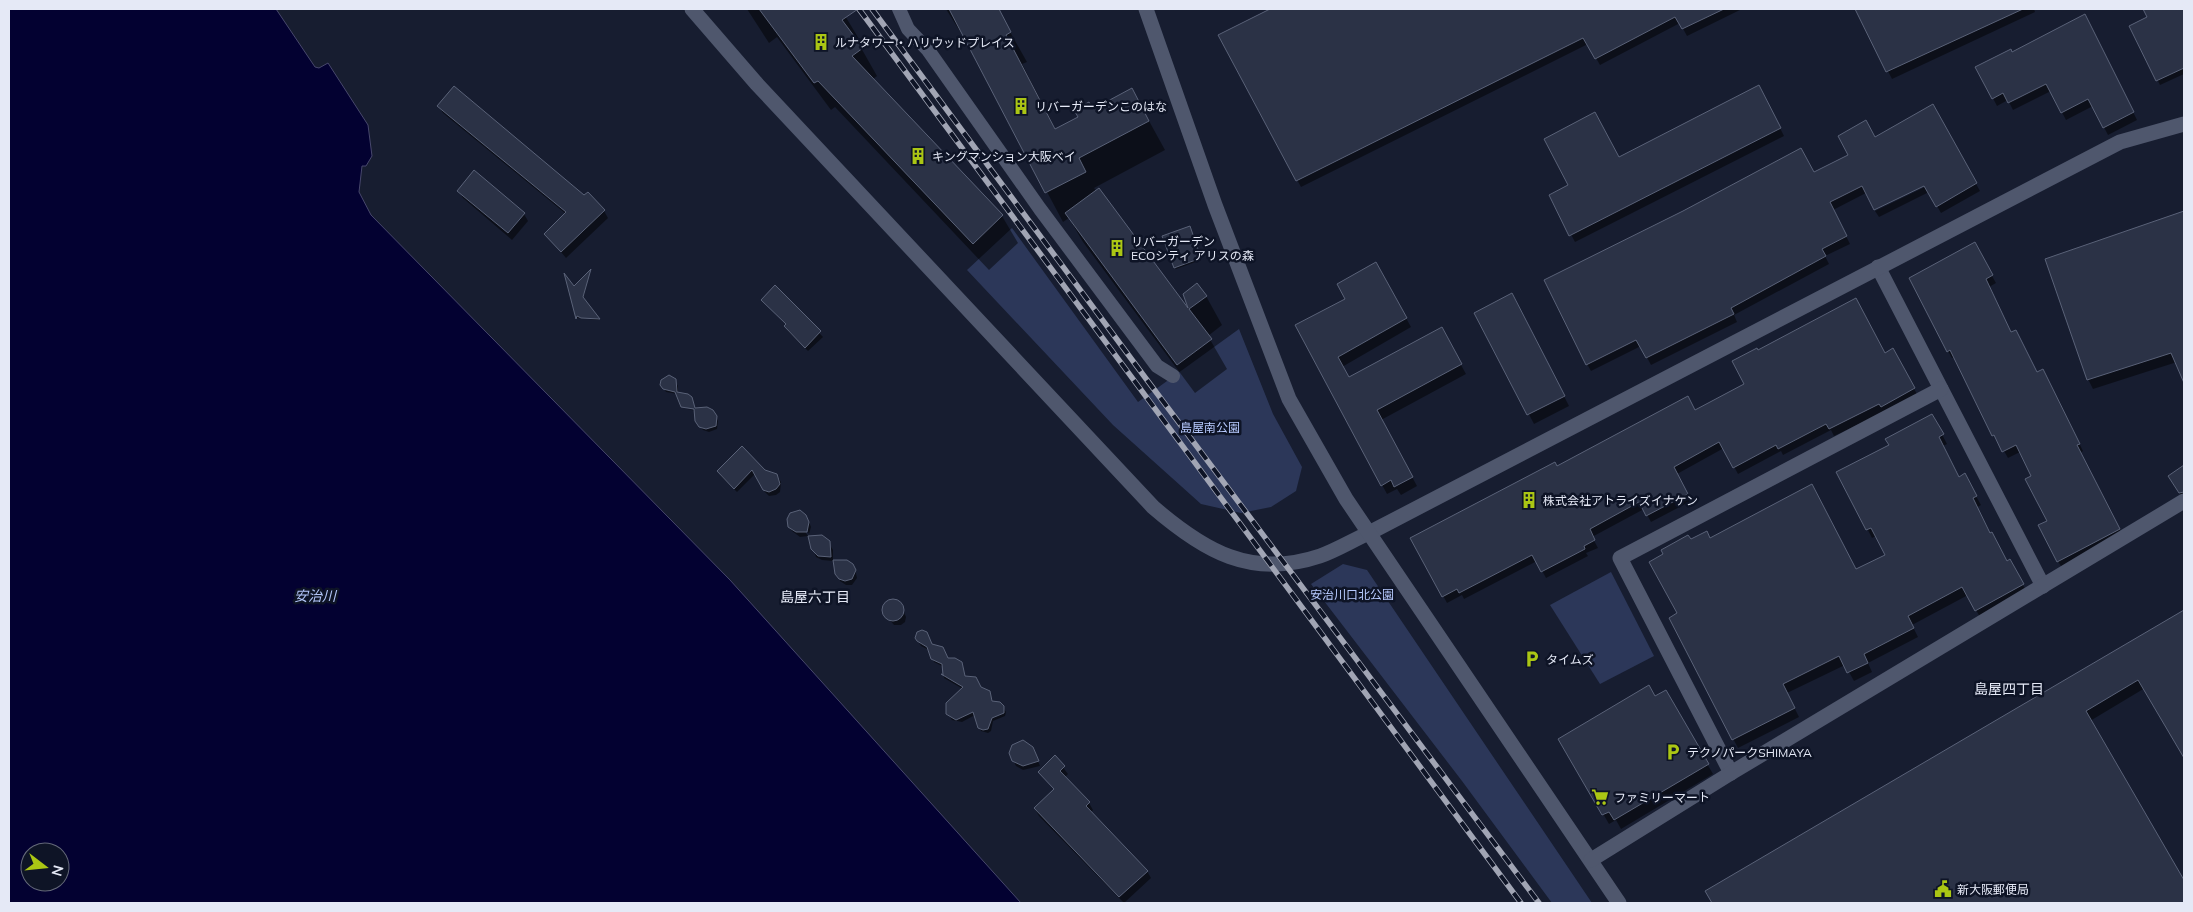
<svg xmlns="http://www.w3.org/2000/svg" width="2193" height="912" viewBox="0 0 2193 912" font-family="Mulish,'Noto Sans JP',sans-serif">
<rect width="100%" height="100%" fill="#171d30"/>
<g fill="#2c3759">
<polygon points="1012,228 1138,402 1239,329 1273,414 1302,467 1296,491 1271,507 1241,513 1201,504 1113,425 967,270"/>
<polygon points="1343,564 1367,570 1592,903 1552,903 1462,781 1311,584"/>
<polygon points="1611,572 1654,656 1600,684 1550,605"/>
</g>
<path fill="#030131" stroke="#47476c" fill-rule="evenodd" d="M9 9H276L315 67 319 68 328 63 368 125 372 156 366 166H362L359 192 371 215 730 580 1021 903H9ZM30 852H60V882H30Z"/>
<g fill="#0007">
<polygon points="747,9 841,9 862,44 860,46 877,76 873,79 1002,216 1018,243 989,270 835,107 831,110 777,37 769,43"/>
<polygon points="946,9 997,9 1027,62 1022,64 1056,130 1132,90 1165,150 1094,188 1191,313 1184,294 1206,296 1222,325 1208,336 1227,369 1195,393 1083,242 1069,218 1063,222 971,49"/>
<polygon points="1273,9 1742,9 1687,36 1680,23 1600,65 1588,44 1301,187 1220,36"/>
<polygon points="1856,9 2034,9 2035,12 1892,79"/>
<polygon points="2145,9 2184,9 2184,74 2160,85 2131,26 2149,17"/>
<polygon points="2089,23 2137,120 2108,135 2093,106 2066,120 2051,91 2013,110 2008,100 1997,106 1977,67"/>
<polygon points="1763,94 1784,136 1575,242 1550,195 1619,158"/>
<polygon points="439,106 584,197 604,211 608,218 566,258 546,234 566,214 443,113"/>
<polygon points="1933,106 1980,191 1941,213 1929,192 1879,217 1875,211 1931,184 1866,193 1833,210 1850,244 1825,256 1829,264 1734,315 1737,322 1651,365 1641,346 1591,371 1587,364 1814,174 1850,155 1875,138"/>
<polygon points="459,191 524,214 528,221 512,240 463,198"/>
<polygon points="2184,212 2184,380 2177,362 2093,389 2088,379 2047,260"/>
<polygon points="1191,229 1201,260 1176,269 1175,267"/>
<polygon points="1974,244 1996,283 1989,287 2011,334 2037,373 2046,377 2083,451 2080,453 2123,536 2062,568 2058,561 2049,521 2033,477 2020,452 2008,458 1977,404 1955,357 1952,358 1948,351 1911,279"/>
<polygon points="1376,264 1411,327 1342,367 1349,379 1446,338 1466,374 1381,420 1417,486 1401,495 1397,489 1387,494 1296,326 1346,299"/>
<polygon points="590,271 583,299 599,320 577,318 567,279 574,288"/>
<polygon points="775,287 823,337 808,351 788,331 786,327 787,325 762,300"/>
<polygon points="1517,304 1569,406 1534,424 1476,313"/>
<polygon points="1893,350 1918,396 1834,436 1831,430 1783,455 1781,451 1738,474 1724,448 1677,474 1691,501 1651,522 1644,509 1592,537 1598,548 1586,553 1588,556 1546,578 1537,561 1464,599 1462,595 1447,603 1412,538 1557,467 1695,412 1746,384 1758,351 1885,354"/>
<polygon points="673,378 678,386 678,394 666,392 662,385"/>
<polygon points="683,408 700,411 716,417 718,421 717,429 709,432 703,430 699,425 696,411"/>
<polygon points="1932,415 1947,444 1943,446 1959,478 1964,475 1981,505 1976,508 1990,534 2007,562 2009,560 2028,594 1981,619 1968,595 1912,625 1918,637 1868,663 1872,672 1854,681 1845,665 1787,693 1799,717 1738,748 1670,618 1678,614 1691,541 1710,539 1856,571 1887,555 1876,536 1872,538 1838,472 1890,445"/>
<polygon points="742,448 765,471 774,473 778,477 781,482 780,492 776,495 769,496 765,492 755,474 737,492 721,476 719,471"/>
<polygon points="2184,467 2184,500 2169,476"/>
<polygon points="806,515 811,527 809,534 805,526 802,527 808,536 800,537 792,531 789,526"/>
<polygon points="810,537 825,537 833,550 833,561 822,560 816,557"/>
<polygon points="833,561 846,562 855,569 857,578 852,585 846,585 840,581 835,562"/>
<polygon points="894,601 900,603 906,617 905,622 901,625 894,625 884,613 884,607 888,602"/>
<polygon points="2184,611 2184,756 2145,688 2090,721 2184,882 2184,903 1714,903 1707,892"/>
<polygon points="916,637 932,645 948,659 963,666 965,677 980,688 989,692 993,702 1001,704 1006,712 1005,716 993,721 991,731 988,733 981,731 975,715 962,722 952,720 946,710 947,703 963,689 944,678 944,667 934,662 929,650 921,646"/>
<polygon points="1665,691 1713,774 1621,829 1616,820 1609,824 1560,739"/>
<polygon points="1035,753 1040,766 1023,770 1016,766 1013,760"/>
<polygon points="1055,757 1068,774 1065,777 1089,803 1093,810 1091,812 1147,871 1151,878 1124,903 1039,816 1035,809 1055,790 1039,772"/>
</g>
<g fill="#2b3246" stroke="#5a6278">
<polygon points="759,9 858,9 842,20 863,48 852,56 1003,215 973,244 818,81 814,83"/>
<polygon points="949,9 999,9 1011,32 1006,35 1055,129 1078,117 1074,110 1089,102 1093,109 1132,88 1149,121 1079,158 1086,172 1045,193"/>
<polygon points="1270,9 1724,9 1682,29 1675,17 1595,59 1583,38 1296,181 1218,35"/>
<polygon points="1855,9 2023,9 1886,72"/>
<polygon points="2143,9 2184,9 2184,68 2156,81 2129,26 2147,17"/>
<polygon points="2085,14 2134,112 2103,128 2088,99 2061,113 2046,84 2008,103 2003,93 1992,99 1975,67 2011,49 2012,52"/>
<polygon points="1759,85 1781,128 1569,236 1549,195 1568,185 1544,139 1595,112 1619,157"/>
<polygon points="454,86 584,195 588,192 605,210 561,252 544,234 566,212 437,106"/>
<polygon points="1933,104 1977,183 1936,207 1924,186 1874,210 1862,186 1830,202 1847,236 1822,249 1826,256 1731,308 1734,314 1646,358 1636,340 1586,365 1544,280 1683,211 1801,148 1814,172 1848,155 1838,136 1866,120 1875,137"/>
<polygon points="474,170 525,213 508,233 457,191"/>
<polygon points="1099,188 1188,308 1183,294 1197,283 1207,296 1189,309 1212,339 1177,365 1065,213"/>
<polygon points="2184,211 2184,383 2171,353 2087,380 2045,259"/>
<polygon points="1190,226 1201,258 1174,268 1162,236"/>
<polygon points="1975,242 1993,275 1986,279 2011,332 2016,330 2037,372 2043,369 2080,444 2077,445 2120,529 2057,562 2038,525 2047,521 2025,479 2031,476 2016,445 2002,452 1994,435 1992,436 1950,350 1947,352 1909,278"/>
<polygon points="1376,262 1407,318 1338,357 1349,377 1442,327 1462,364 1377,410 1413,477 1394,487 1391,480 1381,486 1295,325 1345,299 1337,284"/>
<polygon points="591,269 583,297 600,319 581,318 577,316 576,319 564,273 574,286"/>
<polygon points="775,285 821,331 805,348 784,326 786,324 761,300"/>
<polygon points="1512,293 1565,396 1527,415 1474,313"/>
<polygon points="1856,298 1885,353 1893,348 1915,388 1881,407 1879,404 1829,429 1826,424 1778,449 1776,445 1733,468 1719,442 1674,467 1688,494 1646,516 1639,502 1590,529 1595,540 1584,546 1585,549 1541,572 1532,555 1459,593 1457,589 1442,597 1410,538 1555,462 1557,466 1688,396 1695,410 1744,384 1732,361 1757,348 1758,350"/>
<polygon points="669,375 676,379 677,392 688,394 692,397 695,408 707,407 713,410 717,416 716,426 706,429 699,427 695,421 694,409 681,407 675,392 663,389 660,385 661,380"/>
<polygon points="1932,414 1944,434 1939,437 1959,477 1965,473 1977,496 1973,498 1990,533 1992,532 2007,561 2010,559 2024,584 1975,611 1962,587 1908,616 1914,628 1864,654 1868,663 1847,673 1839,656 1783,684 1795,708 1732,740 1669,618 1677,613 1649,562 1663,554 1661,550 1688,535 1691,539 1707,531 1710,538 1812,484 1856,569 1885,555 1871,528 1866,530 1836,472 1889,445 1885,439"/>
<polygon points="742,446 765,470 777,474 780,484 776,489 769,492 763,490 752,470 734,489 717,471"/>
<polygon points="2184,465 2184,492 2179,493 2168,476"/>
<polygon points="800,510 806,515 809,522 807,532 796,532 788,527 787,519 790,513"/>
<polygon points="822,535 830,541 831,557 818,556 811,549 808,536"/>
<polygon points="833,560 847,560 853,564 856,570 852,579 845,581 839,579 835,574"/>
<circle cx="893" cy="610" r="11"/>
<polygon points="2184,610 2184,758 2138,680 2086,711 2184,880 2184,903 1712,903 1705,891"/>
<polygon points="922,630 927,632 932,644 943,647 948,658 955,658 962,662 965,676 976,677 981,687 990,691 992,701 1000,702 1004,706 1004,713 992,718 988,729 983,730 978,728 973,712 956,720 946,714 946,703 963,687 941,674 943,675 942,664 931,659 927,647 917,641 915,638 917,632"/>
<polygon points="1649,685 1655,696 1666,690 1709,764 1614,820 1609,812 1602,815 1558,739"/>
<polygon points="1023,740 1033,747 1039,761 1023,766 1012,761 1009,753 1012,745"/>
<polygon points="1055,755 1065,766 1060,771 1090,802 1086,806 1148,871 1119,897 1034,808 1054,789 1038,772"/>
</g>
<g fill="none" stroke-linecap="round" stroke-linejoin="round">
<polyline stroke="#4f576d" stroke-width="14" points="899,9 908,29 928,50 1040,209 1157,366 1173,376"/>
<g stroke="#4f576d" stroke-width="15">
<polyline points="1878,267 2043,586"/>
<polyline points="1731,773 1620,558 1941,389"/>
</g>
<g stroke="#4f576d" stroke-width="15">
<path d="M692 9 756 83 1153 507C1204 551 1251 579 1320 556 1337 550 1353 540 1369 533L2120 142 2184 124"/>
<polyline points="1146,9 1215,205 1289,399 1346,499 1619,903"/>
<polyline points="1591,860 1731,773 2184,501"/>
</g>
<g stroke="#a1a5b4" stroke-width="5.5">
<g id="rail">
<polyline points="859,9 1521,903"/>
<polyline points="872,9 1147,380 1539,903"/>
</g>
</g>
<use href="#rail" stroke="#0e1426" stroke-width="4" stroke-dasharray="11" stroke-linecap="butt"/>
</g>
<defs>
<g id="building-bare" transform="scale(1.35)"><path d="M-4-6H4V6H1V3H-1V6H-4ZM-2.5-4.3h1.7v1.8h-1.7ZM.8-4.3h1.7v1.8H.8ZM-2.5-1h1.7V.8h-1.7ZM.8-1h1.7V.8H.8Z" fill="#abc614" stroke="#0e1426" stroke-width="2.5" paint-order="stroke"/></g>
<g id="parking-bare" transform="scale(1.35)"><path d="M-3.5-5.5H1a3.5 3.5 0 0 1 0 7H-1V5.5H-3.5ZM-1-3.4V-.6H.8a1.4 1.4 0 0 0 0-2.8Z" fill="#abc614" stroke="#0e1426" stroke-width="2.5" paint-order="stroke"/></g>
<g id="supermarket-bare" transform="scale(1.35)"><path d="M-6-5.5h2.5l.6 2H6L4.5 2H-2.5L-4.4-4H-6ZM-1.5 3.2a1.3 1.3 0 1 0 .1 0ZM3 3.2a1.3 1.3 0 1 0 .1 0Z" fill="#abc614" stroke="#0e1426" stroke-width="2.5" paint-order="stroke"/></g>
<g id="civic-bare" transform="scale(1.35)"><path d="M-.6-6.5H3V-4.5H.6V-3L4-1V1h2V6H-6V1h2V-1L-.6-3ZM-1.2 2.5V6h2.4V2.5Z" fill="#abc614" stroke="#0e1426" stroke-width="2.5" paint-order="stroke"/></g>
</defs>
<g fill-rule="evenodd">
<use href="#building-bare" x="821" y="42"/>
<use href="#building-bare" x="1021" y="106"/>
<use href="#building-bare" x="918" y="156"/>
<use href="#building-bare" x="1117" y="248"/>
<use href="#building-bare" x="1529" y="500"/>
<use href="#parking-bare" x="1532" y="659"/>
<use href="#parking-bare" x="1673" y="752"/>
<use href="#supermarket-bare" x="1600" y="797"/>
<use href="#civic-bare" x="1943" y="889"/>
</g>
<g text-anchor="middle" dominant-baseline="central" stroke-width="5" stroke-linejoin="round" paint-order="stroke">
<g font-size="12" fill="#e5e9f6" stroke="#0e1426" text-anchor="start">
<text x="835" y="42">ルナタワー・ハリウッドプレイス</text>
<text x="1035" y="106">リバーガーデンこのはな</text>
<text x="932" y="156">キングマンション大阪ベイ</text>
<text x="1131" y="241">リバーガーデン<tspan x="1131" dy="14">ECOシティ アリスの森</tspan></text>
<text x="1543" y="500">株式会社アトライズイナケン</text>
<text x="1546" y="659">タイムズ</text>
<text x="1687" y="752">テクノパークSHIMAYA</text>
<text x="1614" y="797">ファミリーマート</text>
<text x="1957" y="889">新大阪郵便局</text>
</g>
<g font-size="12" fill="#b8cbff" stroke="#0e1426">
<text x="1210" y="427">島屋南公園</text>
<text x="1352" y="594">安治川口北公園</text>
</g>
<g font-size="14" font-style="italic" fill="#b2c5f8" stroke="#0e1426">
<text x="315" y="596">安治川</text>
</g>
<g font-size="14" fill="#e5e9f6" stroke="#0e1426">
<text x="815" y="597">島屋六丁目</text>
<text x="2009" y="689">島屋四丁目</text>
</g>
</g>
<rect width="2193" height="912" fill="none" stroke="#e5e9f6" stroke-width="20"/>
<g transform="translate(45 867) rotate(106)"><circle r="24" fill="#0e1426" stroke="#646979"/>
<path d="M0-4L9 19L0 12L-9 19Z" fill="#abc614"/>
<text y="-8" font-size="14" font-weight="bold" text-anchor="middle" fill="#e5e9f6">N</text>
</g>
</svg>
